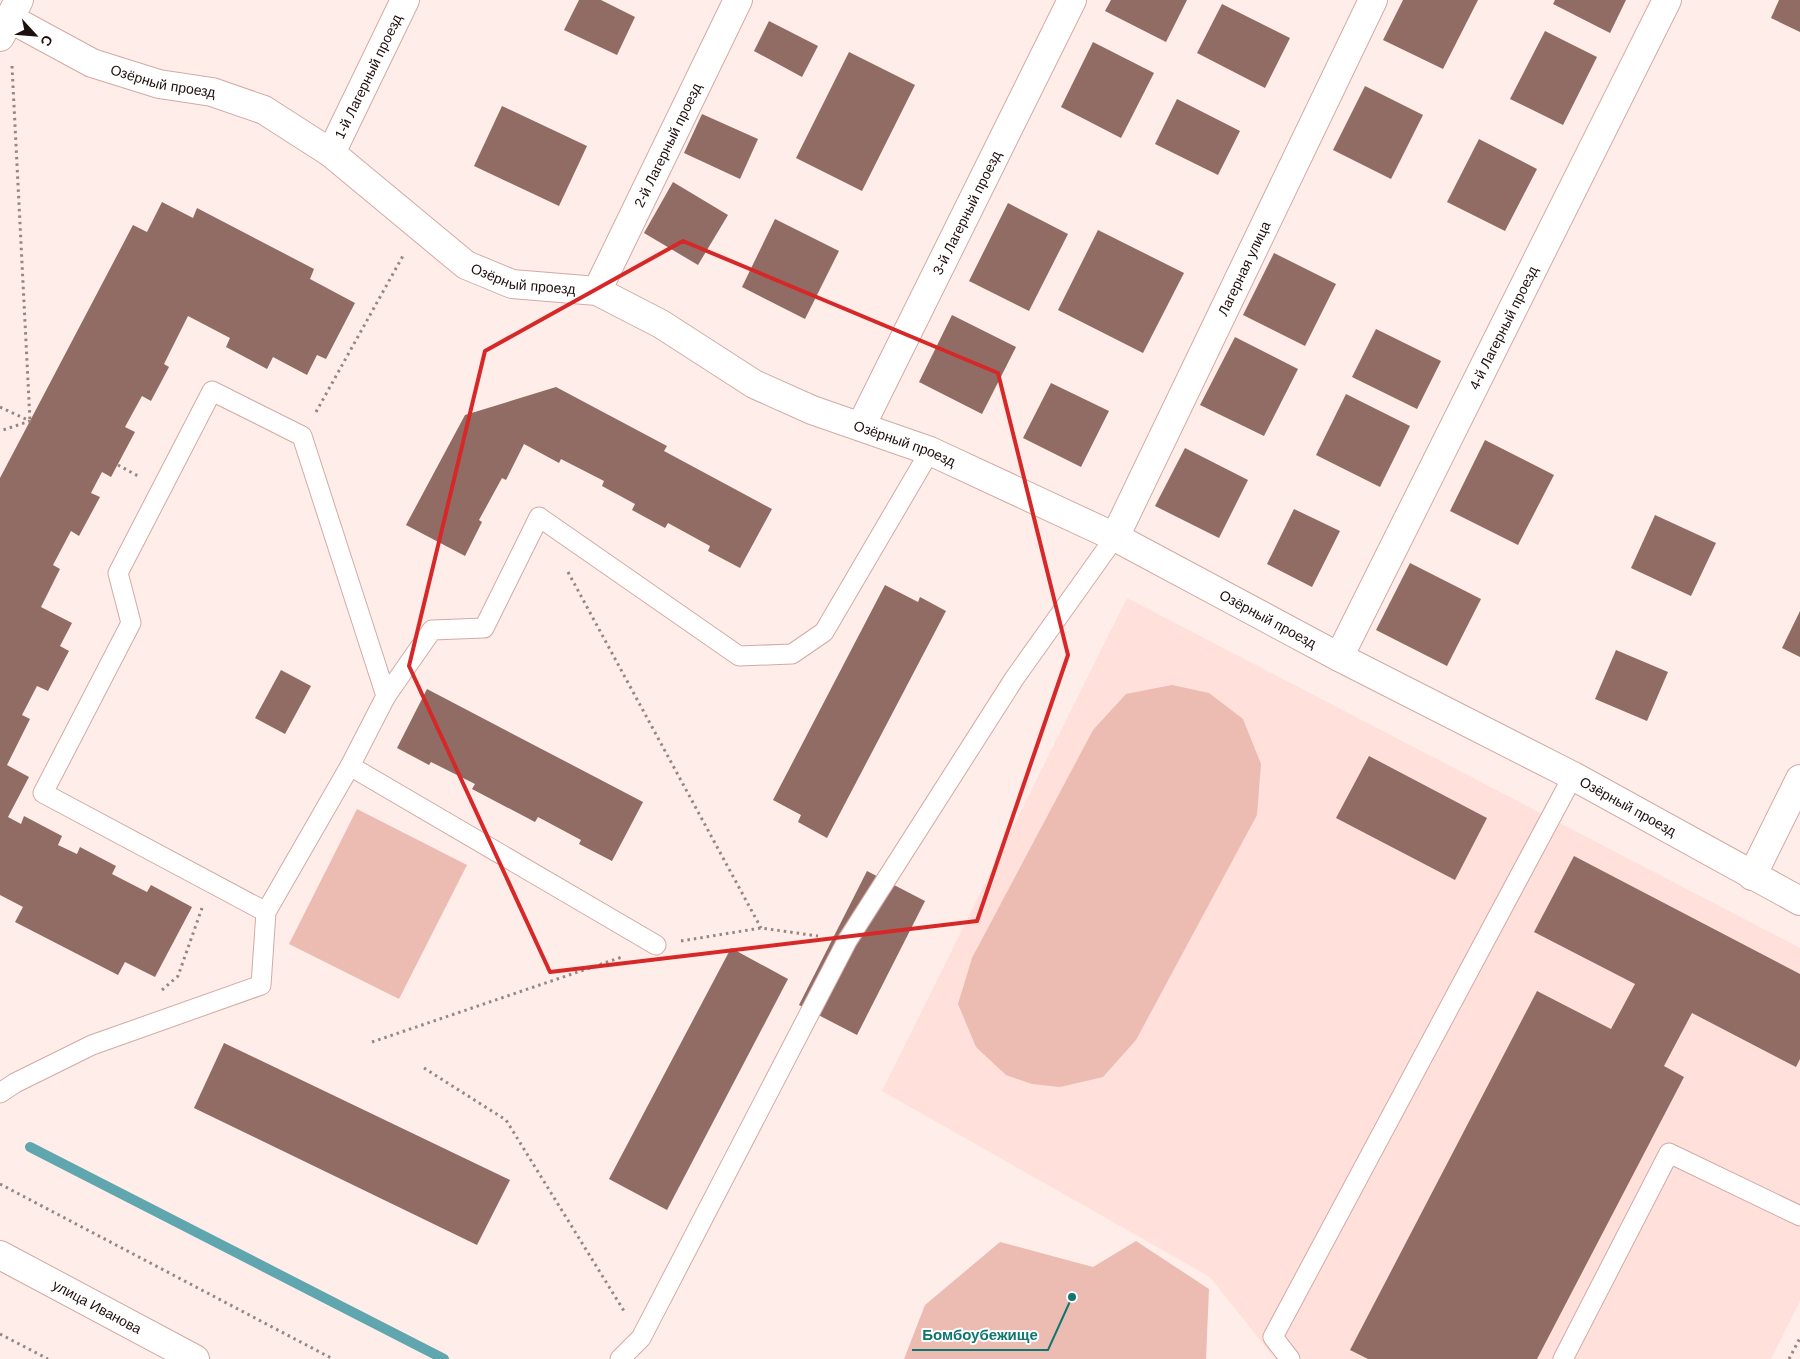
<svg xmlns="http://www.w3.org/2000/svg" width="1800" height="1359" viewBox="0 0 1800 1359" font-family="Helvetica,sans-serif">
<rect width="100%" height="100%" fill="#ffedea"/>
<polygon fill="#ffe0da" points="1127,598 1800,948 1800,1301 1771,1359 1275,1359 1210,1277 882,1091"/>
<g fill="#ecbbb2">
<polygon points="1172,685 1209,693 1243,719 1261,764 1257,815 1136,1040 1103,1077 1060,1087 1032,1084 1006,1075 976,1047 958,1004 972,958 1093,730 1126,694"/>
<polygon points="357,809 467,865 399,999 289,944"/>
<polygon points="1136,1241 1209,1289 1206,1359 904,1359 925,1305 1000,1242 1093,1267"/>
</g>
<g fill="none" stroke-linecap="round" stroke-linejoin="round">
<polyline stroke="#5fa6ae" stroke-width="10" points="30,1147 444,1359"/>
</g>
<g fill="#916c65">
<polygon points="579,0 601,0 635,17 617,55 564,30"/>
<polygon points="1111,0 1187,0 1166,42 1105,11"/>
<polygon points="1403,0 1478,0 1443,69 1383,40"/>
<polygon points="1555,0 1626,0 1610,33 1553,4"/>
<polygon points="1779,0 1800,0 1800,32 1771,18"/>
<polygon points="1222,4 1290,38 1265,88 1197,53"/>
<polygon points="769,21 818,46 802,77 754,51"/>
<polygon points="1545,31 1597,57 1563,125 1510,99"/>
<polygon points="1093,42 1154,73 1121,138 1061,107"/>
<polygon points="849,52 915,85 862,191 796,158"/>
<polygon points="1365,86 1423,115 1391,179 1333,150"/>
<polygon points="1177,99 1240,131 1218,175 1155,144"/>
<polygon points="502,106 587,146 559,206 474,166"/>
<polygon points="702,114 758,139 740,179 684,153"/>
<polygon points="1479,139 1537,169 1505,231 1447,202"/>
<polygon points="673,182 728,215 698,265 644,233"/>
<polygon points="162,202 193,218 197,208 314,269 310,279 355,303 326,359 317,355 307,375 273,357 267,369 226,347 230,338 188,316 164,364 169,367 151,401 142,396 125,427 135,432 111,477 102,472 91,493 100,497 79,536 71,531 53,565 60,569 41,607 72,623 60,646 69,651 48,691 37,686 22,715 30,719 7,765 29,777 8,817 21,824 24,816 62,836 58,845 77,854 80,847 116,866 112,874 147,892 151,885 192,907 155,977 125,962 118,975 15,922 23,907 0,895 0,478 133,225 147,232"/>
<polygon points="1008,203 1068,234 1029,311 969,281"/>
<polygon points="775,219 839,251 805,319 742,287"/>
<polygon points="1098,230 1184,273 1143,353 1058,310"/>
<polygon points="1274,253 1336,284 1305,346 1243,315"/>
<polygon points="952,315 1016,347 982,414 919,382"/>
<polygon points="1376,329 1441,361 1417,409 1352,377"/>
<polygon points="1235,337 1298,369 1264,436 1200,405"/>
<polygon points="1051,383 1109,411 1081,467 1023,438"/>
<polygon points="556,387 667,446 664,451 772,509 740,568 708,551 710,546 668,523 665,528 632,510 635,504 602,486 604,481 561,459 559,463 524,444 506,480 502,478 479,520 482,522 465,556 406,525 465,415"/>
<polygon points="1346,394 1410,426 1380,487 1316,455"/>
<polygon points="1485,440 1554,475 1518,545 1450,511"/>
<polygon points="1185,448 1248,480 1219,538 1155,506"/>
<polygon points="1294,509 1340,531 1312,587 1267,564"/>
<polygon points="1655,515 1716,543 1691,596 1631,568"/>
<polygon points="1410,563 1481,599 1447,666 1376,630"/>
<polygon points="885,585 918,602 920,597 946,611 827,838 798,822 801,815 773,800"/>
<polygon points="1800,611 1800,657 1782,648"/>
<polygon points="1616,650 1668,672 1647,721 1595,699"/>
<polygon points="281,670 311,686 285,734 255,718"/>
<polygon points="427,689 643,802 612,861 579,844 581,840 538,817 535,822 472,789 475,784 431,762 429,765 397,748"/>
<polygon points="1369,756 1487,818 1455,880 1336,818"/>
<polygon points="1574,856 1800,974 1800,1059 1796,1067 1692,1013 1664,1066 1684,1077 1537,1359 1368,1359 1350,1350 1537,991 1611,1029 1635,984 1534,932"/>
<polygon points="867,871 925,901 857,1035 799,1005"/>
<polygon points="731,948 788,979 667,1210 609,1179"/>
<polygon points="224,1043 510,1180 477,1245 194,1108"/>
</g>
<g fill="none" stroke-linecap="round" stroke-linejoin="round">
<g stroke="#d3aaa3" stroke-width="21">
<g id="service">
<polyline points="386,696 432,630 484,628 539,517 739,656 792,654 824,632 930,451"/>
<polyline points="350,766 656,945"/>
<polyline points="0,1093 15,1083 92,1045 261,985 266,912 350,766 386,696 302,436 212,391 118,573 131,623 43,793 266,912"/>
<polyline points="620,1359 641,1338 847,941 1014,679 1115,537"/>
<polyline points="1290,1359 1273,1337 1573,776"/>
<polyline points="1563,1359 1669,1153 1800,1216"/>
</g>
</g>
<g stroke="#d3aaa3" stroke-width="30">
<g id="minor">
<path id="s1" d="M9 18 92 63 159 84 212 92 264 110 331 153 466 265 512 284 597 291 661 324 754 384 812 410 930 451 1115 537 1339 657 1573 776 1800 901"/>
<polyline points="0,37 19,0"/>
<path id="s2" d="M331 153 405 0"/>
<path id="s3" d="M597 291 738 0"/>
<path id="s4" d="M861 426 1072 0"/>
<path id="s5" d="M1115 537 1373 0"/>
<path id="s6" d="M1339 657 1667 0"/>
<polyline points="1752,876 1800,779"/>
</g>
</g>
<g stroke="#d3aaa3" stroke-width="30">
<g id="tertiary">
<path id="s7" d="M0 1255 195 1359"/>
</g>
</g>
<g stroke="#978784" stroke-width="3" stroke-dasharray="2.5 4" stroke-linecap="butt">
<polyline points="12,66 30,421"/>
<polyline points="0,407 30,421 0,431"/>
<polyline points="316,412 404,254"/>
<polyline points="118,465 138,476"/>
<polyline points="568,572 761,928"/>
<polyline points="681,941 761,928 818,936"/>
<polyline points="162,990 178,976 202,908"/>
<polyline points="372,1042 622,957"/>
<polyline points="424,1068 506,1120 624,1311"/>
<polyline points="0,1184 333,1359"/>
<polyline points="0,1334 48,1359"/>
<polyline points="1789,1359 1800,1338"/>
</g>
<use href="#service" stroke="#fff" stroke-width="19"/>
<use href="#minor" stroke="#fff" stroke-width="28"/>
<use href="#tertiary" stroke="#fff" stroke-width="28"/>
</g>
<path fill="none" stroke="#d62828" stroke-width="4" stroke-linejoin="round" d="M683 241 998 373 1068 655 977 921 550 972 409 666 485 351Z"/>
<g text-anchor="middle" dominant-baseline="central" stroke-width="4" stroke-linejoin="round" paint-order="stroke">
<g font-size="14" fill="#1e100e" stroke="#fff">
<text stroke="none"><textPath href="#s2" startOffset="85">1-й Лагерный проезд</textPath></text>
<text stroke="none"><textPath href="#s1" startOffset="168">Озёрный проезд</textPath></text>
<text stroke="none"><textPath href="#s3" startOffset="162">2-й Лагерный проезд</textPath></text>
<text stroke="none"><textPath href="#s4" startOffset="238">3-й Лагерный проезд</textPath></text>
<text stroke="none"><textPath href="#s5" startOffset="298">Лагерная улица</textPath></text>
<text stroke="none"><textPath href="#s1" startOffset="588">Озёрный проезд</textPath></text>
<text stroke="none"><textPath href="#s6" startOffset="368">4-й Лагерный проезд</textPath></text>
<text stroke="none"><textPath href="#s1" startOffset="1008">Озёрный проезд</textPath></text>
<text stroke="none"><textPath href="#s1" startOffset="1412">Озёрный проезд</textPath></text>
<text stroke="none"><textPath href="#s1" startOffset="1818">Озёрный проезд</textPath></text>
<text stroke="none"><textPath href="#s7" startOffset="110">улица Иванова</textPath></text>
</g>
</g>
<path fill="none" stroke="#0f766e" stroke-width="2" d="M1072 1297L1048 1350H912"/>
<circle fill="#0f766e" stroke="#fff" stroke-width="2" cx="1072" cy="1297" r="5"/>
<g font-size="15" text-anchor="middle" font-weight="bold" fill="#0f766e" stroke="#fff" stroke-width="4" stroke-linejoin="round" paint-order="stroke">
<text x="980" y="1340">Бомбоубежище</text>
</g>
<g transform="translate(35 35) rotate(116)" stroke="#ffffff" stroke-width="4" paint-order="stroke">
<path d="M0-4L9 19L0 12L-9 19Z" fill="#1e100e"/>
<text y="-8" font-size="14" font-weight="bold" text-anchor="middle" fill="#1e100e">С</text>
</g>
</svg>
